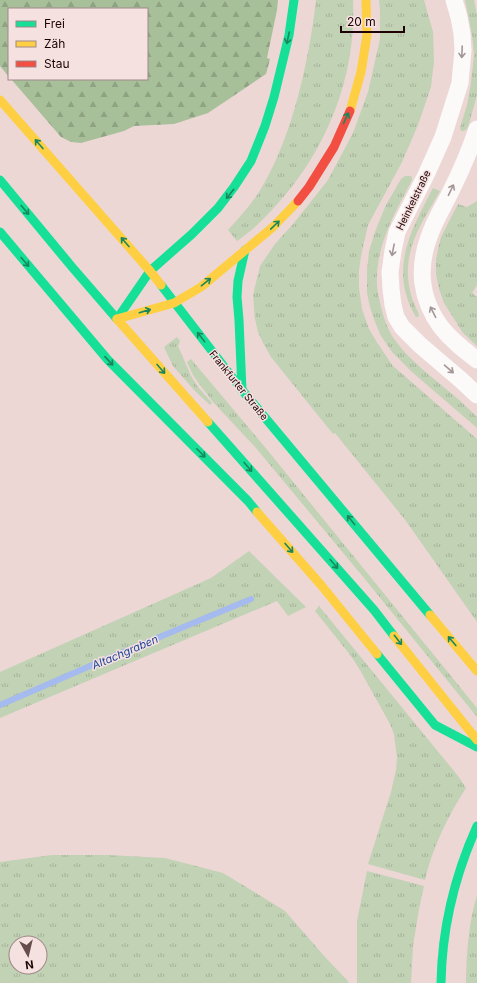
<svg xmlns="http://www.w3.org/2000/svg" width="477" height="983" viewBox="0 0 477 983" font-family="Inter,sans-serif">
<defs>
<pattern id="grass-tufts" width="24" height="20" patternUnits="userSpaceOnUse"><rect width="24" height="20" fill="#c1d2b5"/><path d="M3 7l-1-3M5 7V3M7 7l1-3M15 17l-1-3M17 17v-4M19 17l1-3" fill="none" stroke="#a5b39a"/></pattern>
<pattern id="forest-firs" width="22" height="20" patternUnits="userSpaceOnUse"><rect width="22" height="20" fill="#a7c09a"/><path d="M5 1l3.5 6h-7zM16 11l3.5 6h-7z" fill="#8fa383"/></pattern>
</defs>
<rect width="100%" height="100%" fill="#ecd7d5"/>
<g fill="url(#grass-tufts)" fill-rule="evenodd">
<path d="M316 0H353C357 85 320 166 258 224 252 230 244 236 237 241L228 230C240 217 253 203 262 187 293 135 309 60 316 0Z"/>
<polygon points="379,0 424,0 433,32 434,61 431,87 418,125 402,162 368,225 361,256 359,271 359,288 362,309 369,329 378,344 393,366 477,439 477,622 406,521 335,433 333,434 271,357 263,343 258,332 255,319 253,295 260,266 275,244 294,223 328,180 353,133 368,92 380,39 380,10"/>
<polygon points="465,0 474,0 477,15 477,95 469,124 466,130 463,131 461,131 460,128 467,105 471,83 474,54 472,35"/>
<path d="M405 176H410L412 177V180C395 213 375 246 377 285 377 291 379 297 380 303 383 315 387 330 395 340 410 361 432 377 452 394 461 401 469 409 477 417V428L412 372 392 352 381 336 375 322 370 307 367 293V271L369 251 376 229 386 205 401 179Z"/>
<path d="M433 188 440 191C420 226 400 253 411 295 413 303 417 309 419 315L418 317H416C388 270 411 230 433 188Z"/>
<polygon points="477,201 477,285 472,293 477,297 477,346 463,333 444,303 439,289 436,274 436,260 438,249 441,237 458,204 467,207"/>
<polygon points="177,337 180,341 178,346 191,376 198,387 212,403 210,405 195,391 173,366 164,347"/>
<polygon points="191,359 264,446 477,708 477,717 364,578 256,448 213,402 200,385 193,375 187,362"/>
<polygon points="249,551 306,607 288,616 277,601 0,718 0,672 211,578"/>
<path d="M319 606 458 776 466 788C449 814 432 849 425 880L368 864 391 792 396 770 397 758 394 734 390 724 360 670 351 656 315 611Z"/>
<path d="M52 855H108L165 858 223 873 256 893 285 911 325 957 348 981 349 983H0V862ZM16 943H40V967H16Z"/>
<polygon points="367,871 424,886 419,909 413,946 411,983 357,983 357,921"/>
<path d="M477 895V983H466C466 955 469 921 477 895Z"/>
</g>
<polygon fill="url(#forest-firs)" points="0,0 278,0 277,10 267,58 270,59 266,74 208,113 174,124 134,126 124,131 81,143 71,142 61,137 11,79 147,79 147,9 9,9 9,77 0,66"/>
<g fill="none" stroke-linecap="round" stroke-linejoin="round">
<polyline stroke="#a5baee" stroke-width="6" points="0,705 97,663 251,599"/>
<g stroke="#fcf9f9" stroke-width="17">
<polyline points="454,0 459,17 462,34 463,50 460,83 443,137 426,175 397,232 393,251 390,272 391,289 393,305 396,317 402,327 420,345 461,380 477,395"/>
<path d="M477 129C470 150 461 171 451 191 444 206 434 221 429 237 417 269 421 300 441 327 451 340 464 350 477 360"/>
</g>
<g stroke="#16e098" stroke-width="9">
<polyline points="0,180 72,267 117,319"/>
<polyline points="0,232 108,360 248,501 257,512"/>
<polyline points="161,285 242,390 430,615"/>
<polyline points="117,319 150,271 192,234 218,208 234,187 251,161 265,126 274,97 289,35 294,0"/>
<polyline points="242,390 239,320 237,297 238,281 245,250"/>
<polyline points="208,422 374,610 394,636"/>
<polyline points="377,654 435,725 477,747"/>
<path d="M441 983C442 927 454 877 477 826"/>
</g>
<g stroke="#ffcf43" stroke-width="9">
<polyline points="0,100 150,271 161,285"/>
<polyline points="350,111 361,72 367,35 366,0"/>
<polyline points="117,319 208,422"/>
<polyline points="117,319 174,303 201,287 273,227 298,201"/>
<polyline points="257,512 321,585 377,654"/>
<polyline points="430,615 477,671"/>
<polyline points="394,636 477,740"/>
</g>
<polyline stroke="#f24e42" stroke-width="9" points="298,201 309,187 334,147 350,111"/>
</g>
<defs><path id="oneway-shaft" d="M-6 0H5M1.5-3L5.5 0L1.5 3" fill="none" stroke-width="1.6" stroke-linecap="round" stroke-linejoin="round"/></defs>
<g stroke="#19875c">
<use href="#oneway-shaft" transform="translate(288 38) rotate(102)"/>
<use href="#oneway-shaft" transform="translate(346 118) rotate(-66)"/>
<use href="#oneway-shaft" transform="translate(39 144) rotate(-131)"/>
<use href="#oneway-shaft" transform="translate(230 194) rotate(128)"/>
<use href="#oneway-shaft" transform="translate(25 210) rotate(50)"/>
<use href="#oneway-shaft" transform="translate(275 225) rotate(-44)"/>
<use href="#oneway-shaft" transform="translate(125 242) rotate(-131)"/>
<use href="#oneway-shaft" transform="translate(25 262) rotate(50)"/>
<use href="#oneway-shaft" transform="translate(206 282) rotate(-39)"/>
<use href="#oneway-shaft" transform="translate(145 311) rotate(-16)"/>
<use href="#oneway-shaft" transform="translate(201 337) rotate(-128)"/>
<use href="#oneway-shaft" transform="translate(109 361) rotate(47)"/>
<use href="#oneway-shaft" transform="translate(161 369) rotate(49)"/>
<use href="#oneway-shaft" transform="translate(201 453) rotate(45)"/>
<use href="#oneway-shaft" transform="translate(248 467) rotate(49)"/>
<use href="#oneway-shaft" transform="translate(351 520) rotate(-129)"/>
<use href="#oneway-shaft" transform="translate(289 548) rotate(49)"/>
<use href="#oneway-shaft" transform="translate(334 564) rotate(49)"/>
<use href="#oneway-shaft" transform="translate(398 640) rotate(52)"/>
<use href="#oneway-shaft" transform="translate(452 641) rotate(-130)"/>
</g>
<g stroke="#a39697">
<use href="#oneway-shaft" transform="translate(462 52) rotate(92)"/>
<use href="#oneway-shaft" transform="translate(451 190) rotate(-64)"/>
<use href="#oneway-shaft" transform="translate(393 250) rotate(101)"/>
<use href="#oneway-shaft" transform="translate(433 312) rotate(-117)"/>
<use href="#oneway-shaft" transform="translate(449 369) rotate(41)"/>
</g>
<g text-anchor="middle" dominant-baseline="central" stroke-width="3" stroke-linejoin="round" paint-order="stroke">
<g font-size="10" fill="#1e0203" stroke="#f5e1e0">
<text transform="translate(413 200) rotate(-64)">Heinkelstraße</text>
<text transform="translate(239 385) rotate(51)">Frankfurter Straße</text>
</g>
<g font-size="11" font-style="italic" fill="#1c459a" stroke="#f5e1e0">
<text transform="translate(125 652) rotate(-23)">Altachgraben</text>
</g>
</g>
<rect x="8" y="8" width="140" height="72" fill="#f5e1e0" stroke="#9f8888"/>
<rect x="16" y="21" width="20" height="6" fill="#16e098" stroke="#9f8888"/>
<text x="44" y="28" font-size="12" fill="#1e0203">Frei</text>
<rect x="16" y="41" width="20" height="6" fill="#ffcf43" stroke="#9f8888"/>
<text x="44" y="48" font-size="12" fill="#1e0203">Zäh</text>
<rect x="16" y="61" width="20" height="6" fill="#f24e42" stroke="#9f8888"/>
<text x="44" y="68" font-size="12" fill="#1e0203">Stau</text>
<g transform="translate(28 955) rotate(172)"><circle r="19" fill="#f5e1e0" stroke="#9f8888"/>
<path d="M0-3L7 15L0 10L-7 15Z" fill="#664d4c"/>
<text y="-6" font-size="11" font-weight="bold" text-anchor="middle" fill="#1e0203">N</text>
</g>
<path d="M341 26v6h63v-6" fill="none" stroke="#1e0203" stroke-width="2"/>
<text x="347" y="26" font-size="12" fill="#1e0203" stroke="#f5e1e0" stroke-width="3" paint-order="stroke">20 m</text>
</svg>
